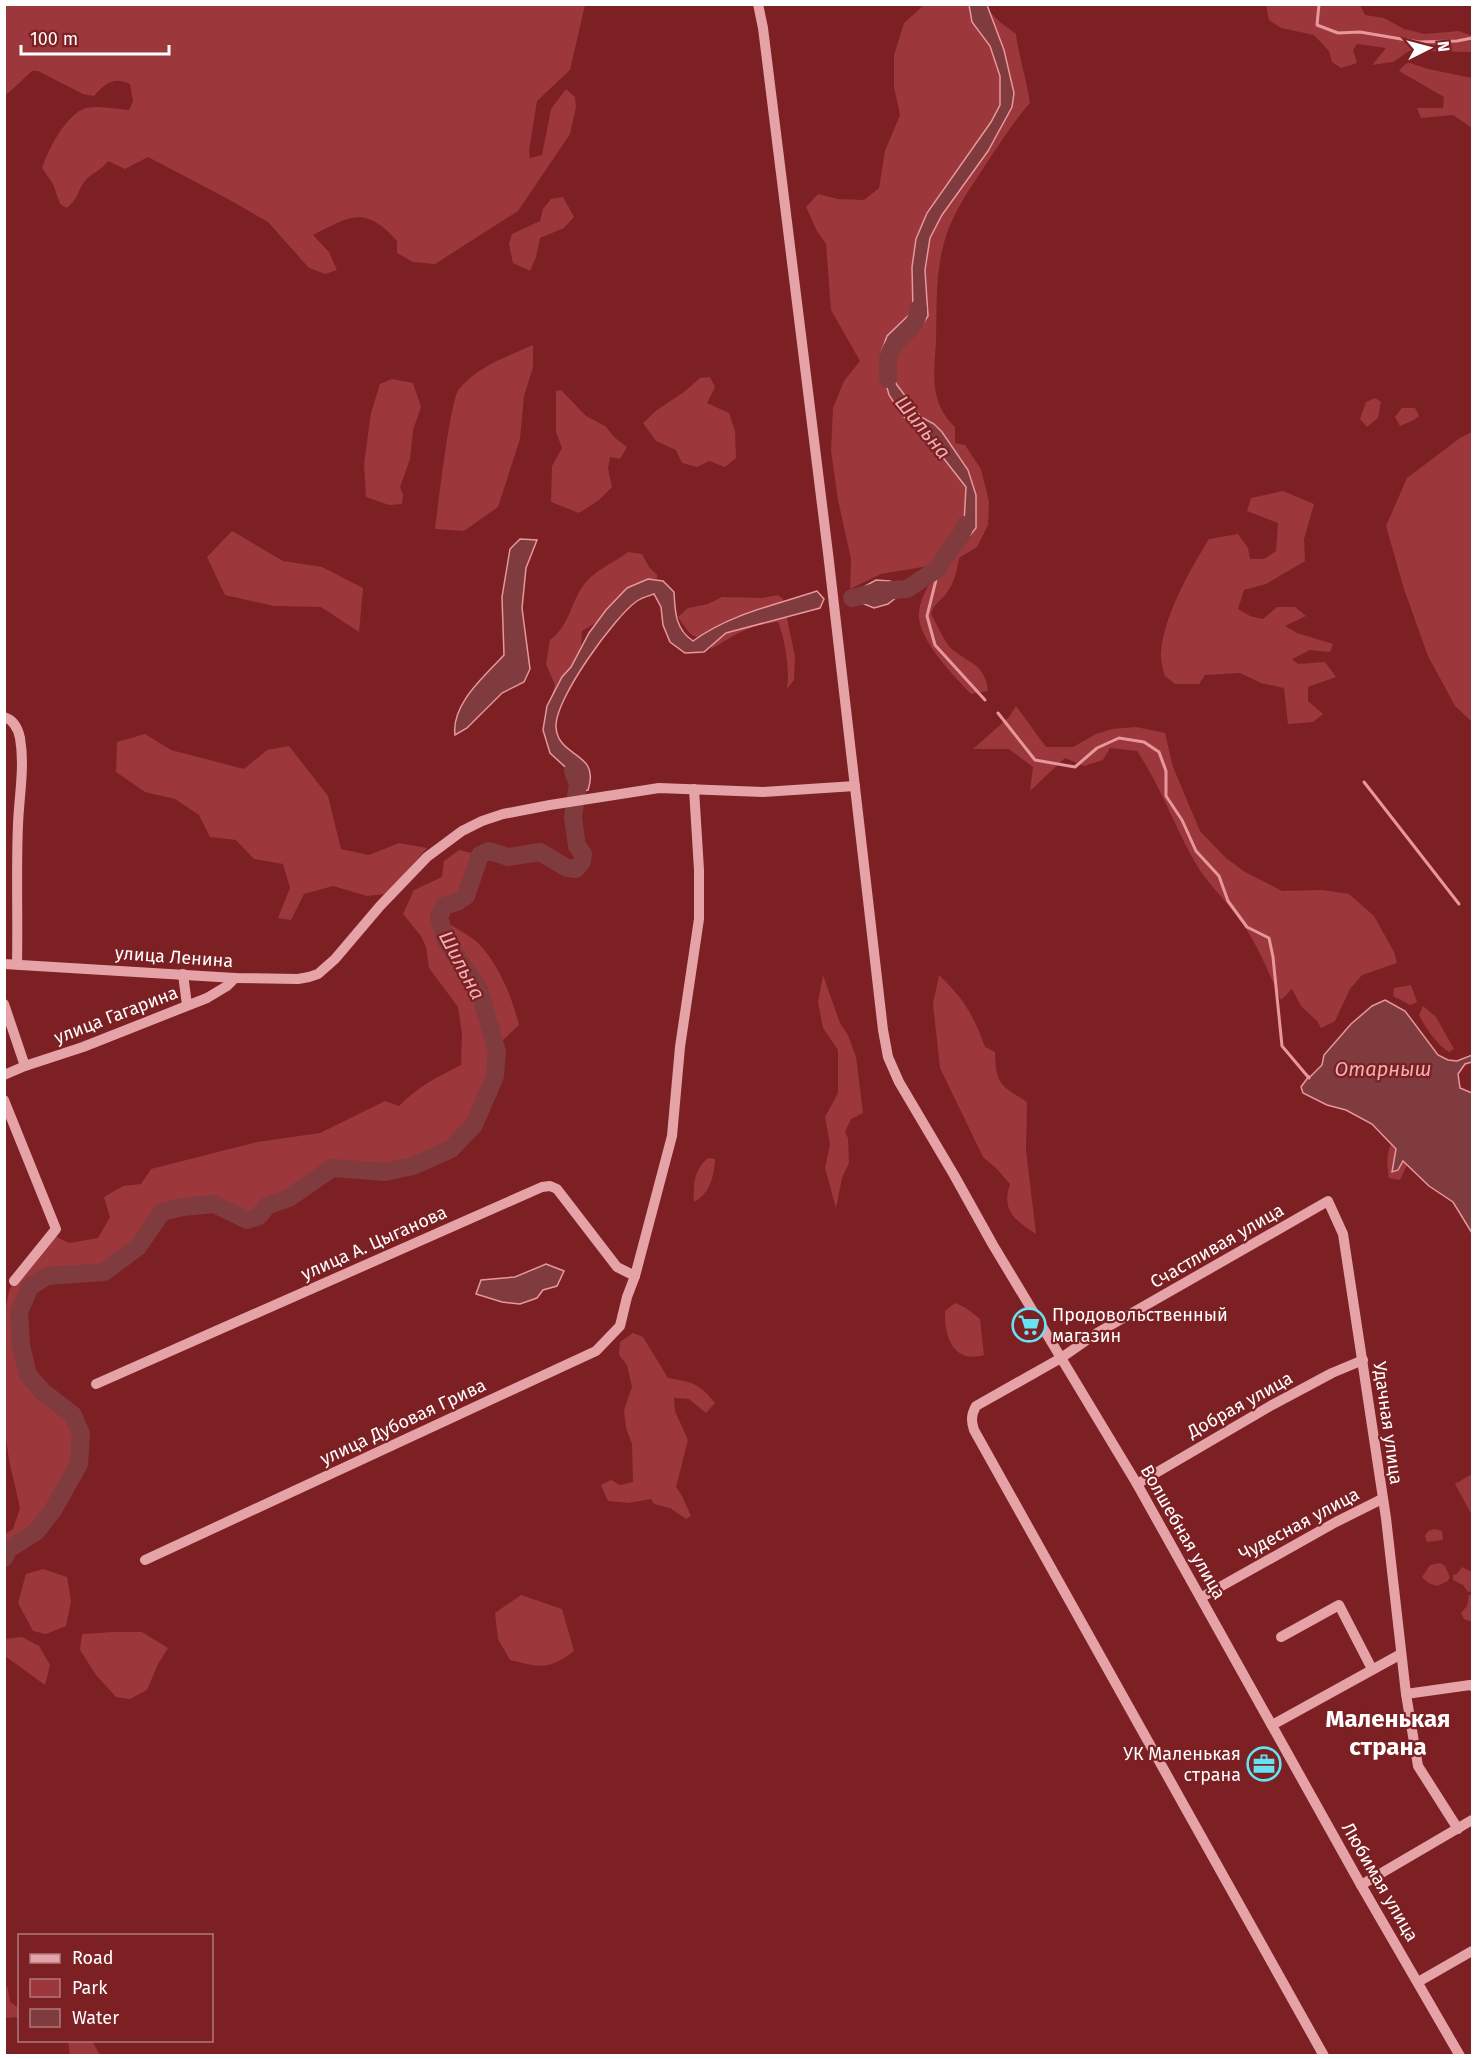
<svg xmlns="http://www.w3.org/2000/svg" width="1477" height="2060" viewBox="0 0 1477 2060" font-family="'Fira Sans',sans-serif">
<rect width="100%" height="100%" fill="#7c2024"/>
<g fill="#9c373c">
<path d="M4 5 5 4 585 5 570 70 537 101 529 151 530 158 542 155 551 109 566 89 575 97 576 107 570 134 518 211 435 264 413 262 397 253V241C365 205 351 216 313 235L329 252 337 270 325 274 309 268 268 222 228 199 148 157 125 169 108 161C101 171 91 173 86 180 77 190 80 197 67 208L60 204 53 184 42 168C48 150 66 114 86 108 100 105 115 109 129 110L133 101 130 84C113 76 105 84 94 96L83 94 38 71H32L5 96Z"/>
<path d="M924 5H983L1000 22 1016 34C1019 58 1027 80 1030 103 1014 121 1003 139 990 158 972 186 951 213 943 247 935 279 937 309 936 342 934 375 929 402 955 427V443L965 445 981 469 989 502 988 525 977 547 959 558C957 570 955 581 948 591 941 602 936 600 931 614 936 623 946 645 953 650 971 664 985 665 988 691L971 694C954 676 916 638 919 612 920 595 934 579 940 564L881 574 850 589 851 559 838 500 831 451 833 408 844 381 860 361 831 310 826 244 817 231 806 207 818 194 838 199 864 200 879 188 885 151 900 115 894 87V55L904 23Z"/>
<polygon points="1266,5 1360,5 1365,15 1384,18 1404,29 1425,34 1459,31 1472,36 1471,52 1409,51 1393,62 1372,65 1386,48 1357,44 1353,50 1357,63 1341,68 1332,62 1329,51 1314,35 1281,28 1269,20"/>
<polygon points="1407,62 1428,69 1472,78 1472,128 1453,115 1421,118 1417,108 1443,108 1444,97 1399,71"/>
<polygon points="563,197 574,217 564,228 540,238 536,257 530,271 513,263 509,244 512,234 540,221 543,209 551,199"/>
<path d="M533 345V367L524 396 520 439 498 507 464 531 435 529C438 508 450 400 459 389 480 365 504 358 533 345Z"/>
<polygon points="710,377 715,387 707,403 729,413 735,431 736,458 725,467 709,461 697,467 682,463 676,450 656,441 643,423 657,410 684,392 700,378"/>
<polygon points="392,379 413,383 421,407 413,430 410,459 400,487 403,495 402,504 389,505 366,497 364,464 371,413 380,384"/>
<polygon points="561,390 586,416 605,426 615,438 627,447 620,459 610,457 608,469 612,487 599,500 579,513 551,502 552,466 562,448 556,432 556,391"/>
<polygon points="1375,398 1381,402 1378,418 1367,427 1360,419 1366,402"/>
<polygon points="1402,408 1415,408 1419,416 1414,420 1400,426 1395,417"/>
<polygon points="1472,432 1472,722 1455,706 1428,656 1404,589 1386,526 1407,478 1460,438"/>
<path d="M1283 491 1314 504 1304 539 1305 561 1266 584 1244 590 1238 609 1250 616 1263 619 1277 607H1295L1306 616 1285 626 1297 633 1333 644 1330 652 1310 650 1292 659 1298 664 1325 662 1336 677 1308 687V701L1323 714 1313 722 1288 724 1284 688 1261 683 1240 673 1205 675 1199 684H1175L1165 676C1163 669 1160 660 1161 652 1164 615 1190 570 1209 539L1238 534 1248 548 1250 559H1264L1276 551 1278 523 1247 511 1251 498Z"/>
<polygon points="232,531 283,561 322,567 363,588 359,632 321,607 274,606 225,595 207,557"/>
<path d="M628 552 642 554 649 567 657 575V578L625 588 613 613 582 631 580 664 551 714 550 701 555 685 546 664 550 640C569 626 570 606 582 587 594 570 612 564 628 552Z"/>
<path d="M778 595 783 599 795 657 794 680 787 689C790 671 785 639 778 622 747 626 737 634 711 649L713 637C691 640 690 634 678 617L688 608 708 604 722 597 762 598Z"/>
<path d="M1016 706 1046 747H1073L1096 734 1112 729 1136 727 1165 733 1173 767 1200 831 1226 858 1245 872 1282 891 1323 890 1349 894 1374 916 1394 952 1397 963 1362 975 1350 989 1335 1021 1321 1028 1317 1021 1301 1006 1292 989 1281 1000C1269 974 1259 947 1242 923 1229 904 1212 888 1199 869 1176 831 1162 788 1137 751L1110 748 1103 760 1084 766 1065 758 1030 791 1033 767 1009 749H973L1009 717Z"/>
<polygon points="145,734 171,750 244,769 267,750 289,746 328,796 341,849 369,855 399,843 427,848 386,894 367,896 333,886 304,894 291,920 278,918 290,888 283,864 254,859 236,840 210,837 199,815 175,799 145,792 116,772 117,742"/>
<path d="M459 850 480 855 466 896 457 902 444 906 439 917C449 925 472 936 479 944 499 965 512 997 519 1025L502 1041 497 1052 495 1076 474 1125 451 1149 413 1166 385 1172 332 1168 289 1198 268 1205 259 1216 247 1220 214 1204 183 1207 162 1212 138 1247 104 1272 99 1268 62 1266 30 1287 19 1312 21 1345 28 1375 43 1392 73 1415 81 1434 79 1464 53 1510 36 1532 9 1549 5 1559V1534L13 1529 20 1508 9 1460 4 1424 5 1312 9 1291 14 1281 55 1236 69 1243 98 1238 110 1217 104 1197 123 1186 141 1184 151 1169 257 1142 320 1133 385 1101 399 1106C417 1087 439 1076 461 1065L462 1034 458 1007 429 968 426 947 421 936 403 914 414 890 442 877 444 861Z"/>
<polygon points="823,975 840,1023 848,1035 856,1057 863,1113 851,1119 845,1132 848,1138 849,1163 842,1178 836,1208 825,1168 830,1144 825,1117 838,1093 838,1050 823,1028 818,1002"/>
<path d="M939 975C964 999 973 1014 985 1047L995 1052C996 1085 1000 1085 1027 1102L1026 1150 1036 1234C1015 1220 1001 1211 1010 1184L998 1170 983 1157 940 1068 933 1004Z"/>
<polygon points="1411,985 1417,1002 1410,1005 1393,996 1394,988"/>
<path d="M1423 1006 1436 1017 1454 1049 1449 1052C1436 1044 1426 1028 1419 1015Z"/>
<path d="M1391 1144 1396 1149 1393 1172 1398 1170 1403 1161 1407 1165 1400 1180 1389 1178C1387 1166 1386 1156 1391 1144Z"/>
<path d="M708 1158 715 1159C714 1177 710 1193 694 1202 693 1184 694 1170 708 1158Z"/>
<path d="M955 1303 966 1308 980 1319 984 1355C953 1364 944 1336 945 1311Z"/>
<path d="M633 1333 643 1337 668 1378C694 1383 698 1382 715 1403L706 1413 689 1399 674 1398 675 1411 688 1440 676 1487 682 1496 691 1516 686 1519 670 1508 654 1504 651 1499 629 1503 608 1501 601 1485 611 1480 620 1485 633 1482 632 1444 626 1428 624 1410 632 1387 627 1365 619 1355 620 1342Z"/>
<polygon points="1472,1474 1472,1515 1455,1484"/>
<polygon points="1434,1529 1442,1531 1443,1540 1427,1542 1425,1536 1428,1531"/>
<polygon points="1440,1563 1445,1566 1450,1577 1448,1581 1437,1586 1428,1583 1422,1577 1430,1565"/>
<polygon points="1462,1567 1472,1572 1472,1591 1468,1592 1463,1585 1453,1580 1453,1575 1457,1574"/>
<polygon points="43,1569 67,1577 71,1601 66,1626 46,1634 33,1631 18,1603 26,1574"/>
<path d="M521 1595 562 1609 574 1651C547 1671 540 1667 510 1660L498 1639 495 1613Z"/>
<polygon points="1469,1595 1472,1595 1472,1622 1464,1619 1461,1613 1467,1606"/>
<polygon points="114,1632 142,1632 168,1648 158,1664 147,1690 130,1699 116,1697 96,1675 80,1650 82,1634"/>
<polygon points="22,1637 39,1646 50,1665 45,1685 5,1656 5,1639"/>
<polygon points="7,1985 10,2002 17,2007 19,2017 5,2018 5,1991"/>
<polygon points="68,2041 92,2041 100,2055 70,2055"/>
</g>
<g fill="#7f3b3d" stroke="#e8979c" stroke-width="1.5">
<polygon points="969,5 987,5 1004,50 1014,93 1012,107 988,151 942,215 930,238 925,270 928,316 922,325 900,335 892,343 888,367 897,385 921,417 934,424 942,432 968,470 976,495 976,528 960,547 950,544 964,523 966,487 934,446 903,416 889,395 882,369 881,353 887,336 913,311 912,267 916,239 927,213 991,122 1000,105 1000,76 990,46 972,22"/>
<path d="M520 539 537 540 526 568 522 608 530 669 524 682 502 693 467 728 455 735C451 704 485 676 504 655L502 597 510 549Z"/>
<path d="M648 579 663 581 674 592C675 611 675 629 693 641 730 614 775 605 817 591L824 599 820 608 726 633 704 652 685 653 670 642 663 625 661 607 654 594C648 596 641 598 637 601 615 616 554 700 556 727 558 759 601 751 588 790L575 793 576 777 550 753 543 730 547 706 562 677 571 667 589 633 606 610 627 588Z"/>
<polygon points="876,580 890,581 907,589 888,604 874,608 859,602 858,590"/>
<polygon points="1385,1000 1405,1011 1438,1055 1448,1060 1457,1061 1472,1055 1472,1062 1465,1064 1458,1074 1460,1088 1472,1093 1472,1233 1453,1202 1429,1186 1403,1161 1398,1170 1392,1172 1396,1149 1372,1124 1346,1110 1327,1105 1303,1093 1301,1087 1309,1076 1310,1077 1322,1065 1324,1055 1351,1024 1372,1006"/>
<polygon points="546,1264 564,1271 557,1286 543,1290 537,1298 520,1304 502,1302 476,1294 481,1280 515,1277"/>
</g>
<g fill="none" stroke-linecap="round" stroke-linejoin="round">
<g stroke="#e8979c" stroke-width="3">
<polyline points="1319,4 1317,25 1338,33 1360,32 1419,42 1457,41 1472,38"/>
<polyline points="939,568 927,616 935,645 985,700"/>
<polyline points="998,713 1035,760 1075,767 1097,748 1119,738 1144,742 1159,752 1166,771 1166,796 1182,820 1196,851 1219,876 1228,901 1247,927 1269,938 1273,957 1282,1046 1309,1078"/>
<polyline points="1364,782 1459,904"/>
</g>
<g stroke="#7f3b3d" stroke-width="18">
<path d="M888 379C888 369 886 359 891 350 899 334 918 330 918 309"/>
<polyline points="852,598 880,591 907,589 939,568 943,559 961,535 965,525"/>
<polyline points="4,1558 9,1549 36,1532 53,1510 79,1464 81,1434 73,1415 43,1392 28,1375 21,1345 19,1312 30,1287 47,1276 104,1272 138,1247 162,1212 183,1207 214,1204 247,1220 259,1216 268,1205 289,1198 332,1168 385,1172 413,1166 451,1149 474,1125 495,1076 497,1052 479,989 446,941 439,917 444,906 457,902 466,896 480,855 489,851 508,857 540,852 567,868 576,869 582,862 583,854 577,846 573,817 578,784 573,771"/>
</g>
<g stroke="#e6a3a7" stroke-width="10">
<polyline points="758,4 763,28 828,553 883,1030 888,1057 899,1082 954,1175 993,1245 1137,1484 1361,1885 1460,2056"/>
<path d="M4 717C14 720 18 728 20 738 25 767 19 796 18 825 16 871 18 918 17 964"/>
<polyline points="4,964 235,978 298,979 309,977 318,974 335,959 380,906 427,857 462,831 482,821 503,814 550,805 659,788 763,792 855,786"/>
<polyline points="183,974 187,1005"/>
<polyline points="4,1004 25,1066"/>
<polyline points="4,1075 25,1066 83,1047 207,998 227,986 235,978"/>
<polyline points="4,1100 56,1229 14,1281"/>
<polyline points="96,1384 542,1187 550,1186 557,1189 617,1267 635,1276"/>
<polyline points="1137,1484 1272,1405 1332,1373 1363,1360"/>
<polyline points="145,1560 596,1351 620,1326 627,1297 635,1276 672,1136 680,1047 699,919 699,870 694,789"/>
<polyline points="1202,1597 1336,1522 1382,1499"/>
<polyline points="1281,1637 1339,1605 1372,1669"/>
<polyline points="1406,1694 1470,1685 1472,1686"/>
<polyline points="1272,1725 1401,1654"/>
<polyline points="1361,1885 1472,1820"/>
<polyline points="1418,1982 1472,1951"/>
<path d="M1324 2056 974 1430C971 1421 971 1415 976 1406L1061 1358 1097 1333 1328 1201 1343 1234 1386 1518 1406 1694 1418 1766 1458 1829"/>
</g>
</g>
<defs>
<g id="supermarket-ring" transform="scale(1.725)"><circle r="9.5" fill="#7c2024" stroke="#65e3f3" stroke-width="1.5"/><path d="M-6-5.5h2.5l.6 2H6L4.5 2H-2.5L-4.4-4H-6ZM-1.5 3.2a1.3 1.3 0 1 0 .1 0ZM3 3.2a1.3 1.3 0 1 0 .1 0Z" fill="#65e3f3"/></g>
<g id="office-ring" transform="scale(1.725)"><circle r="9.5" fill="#7c2024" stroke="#65e3f3" stroke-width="1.5"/><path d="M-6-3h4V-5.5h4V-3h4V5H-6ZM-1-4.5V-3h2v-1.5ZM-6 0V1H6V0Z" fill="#65e3f3"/></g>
</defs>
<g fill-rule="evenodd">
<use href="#supermarket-ring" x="1029" y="1325"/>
<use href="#office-ring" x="1264" y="1764"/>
</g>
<g text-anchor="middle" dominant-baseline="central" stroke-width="4.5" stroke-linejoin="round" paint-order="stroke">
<g font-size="18" fill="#fff" stroke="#7c2024">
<text transform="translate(174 957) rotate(4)">улица Ленина</text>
<text transform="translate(116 1015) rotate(-21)">улица Гагарина</text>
<text transform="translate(374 1243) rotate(-24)">улица А. Цыганова</text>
<text transform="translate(1217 1246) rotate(-30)">Счастливая улица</text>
<text transform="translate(1240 1405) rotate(-29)">Добрая улица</text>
<text transform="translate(403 1422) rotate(-25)">улица Дубовая Грива</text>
<text transform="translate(1388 1423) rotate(82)">Удачная улица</text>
<text transform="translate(1299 1524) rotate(-28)">Чудесная улица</text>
<text transform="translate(1183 1532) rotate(60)">Волшебная улица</text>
<text transform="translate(1380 1882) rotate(60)">Любимая улица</text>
</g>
<g font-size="18" fill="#fff" stroke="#7c2024" text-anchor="start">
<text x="1052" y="1315">Продовольственный<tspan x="1052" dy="21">магазин</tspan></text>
<text x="1241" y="1754" text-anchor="end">УК Маленькая<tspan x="1241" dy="21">страна</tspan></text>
</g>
<g font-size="20" font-style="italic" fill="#eeafb2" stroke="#7c2024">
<text transform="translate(923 427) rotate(51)">Шильна</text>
<text transform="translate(462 965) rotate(62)">Шильна</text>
<text x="1383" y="1069">Отарныш</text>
</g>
<g font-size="24" font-weight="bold" fill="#fff" stroke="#7c2024">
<text x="1388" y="1719">Маленькая<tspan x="1388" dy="28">страна</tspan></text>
</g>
</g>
<rect width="1477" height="2060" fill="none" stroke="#ffffff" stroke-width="12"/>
<rect x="18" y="1934" width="195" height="108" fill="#7c2024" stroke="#b0797c" stroke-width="1.5"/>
<rect x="30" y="1954" width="30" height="9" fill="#e6a3a7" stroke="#b0797c" stroke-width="1.5"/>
<text x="72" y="1964" font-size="18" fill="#ffffff">Road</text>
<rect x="30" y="1979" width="30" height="18" fill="#9c373c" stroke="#b0797c" stroke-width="1.5"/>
<text x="72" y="1994" font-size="18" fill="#ffffff">Park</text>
<rect x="30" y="2009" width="30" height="18" fill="#7f3b3d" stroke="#b0797c" stroke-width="1.5"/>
<text x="72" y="2024" font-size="18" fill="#ffffff">Water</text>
<g transform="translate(1429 48) rotate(84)" stroke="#7c2024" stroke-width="4.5" paint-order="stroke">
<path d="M0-4.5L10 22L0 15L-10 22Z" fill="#ffffff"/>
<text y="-9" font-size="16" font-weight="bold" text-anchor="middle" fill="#ffffff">N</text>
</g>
<path d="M21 45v9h148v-9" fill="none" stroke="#ffffff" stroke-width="3"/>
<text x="30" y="45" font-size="18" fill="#ffffff" stroke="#7c2024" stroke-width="4.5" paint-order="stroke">100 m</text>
</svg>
